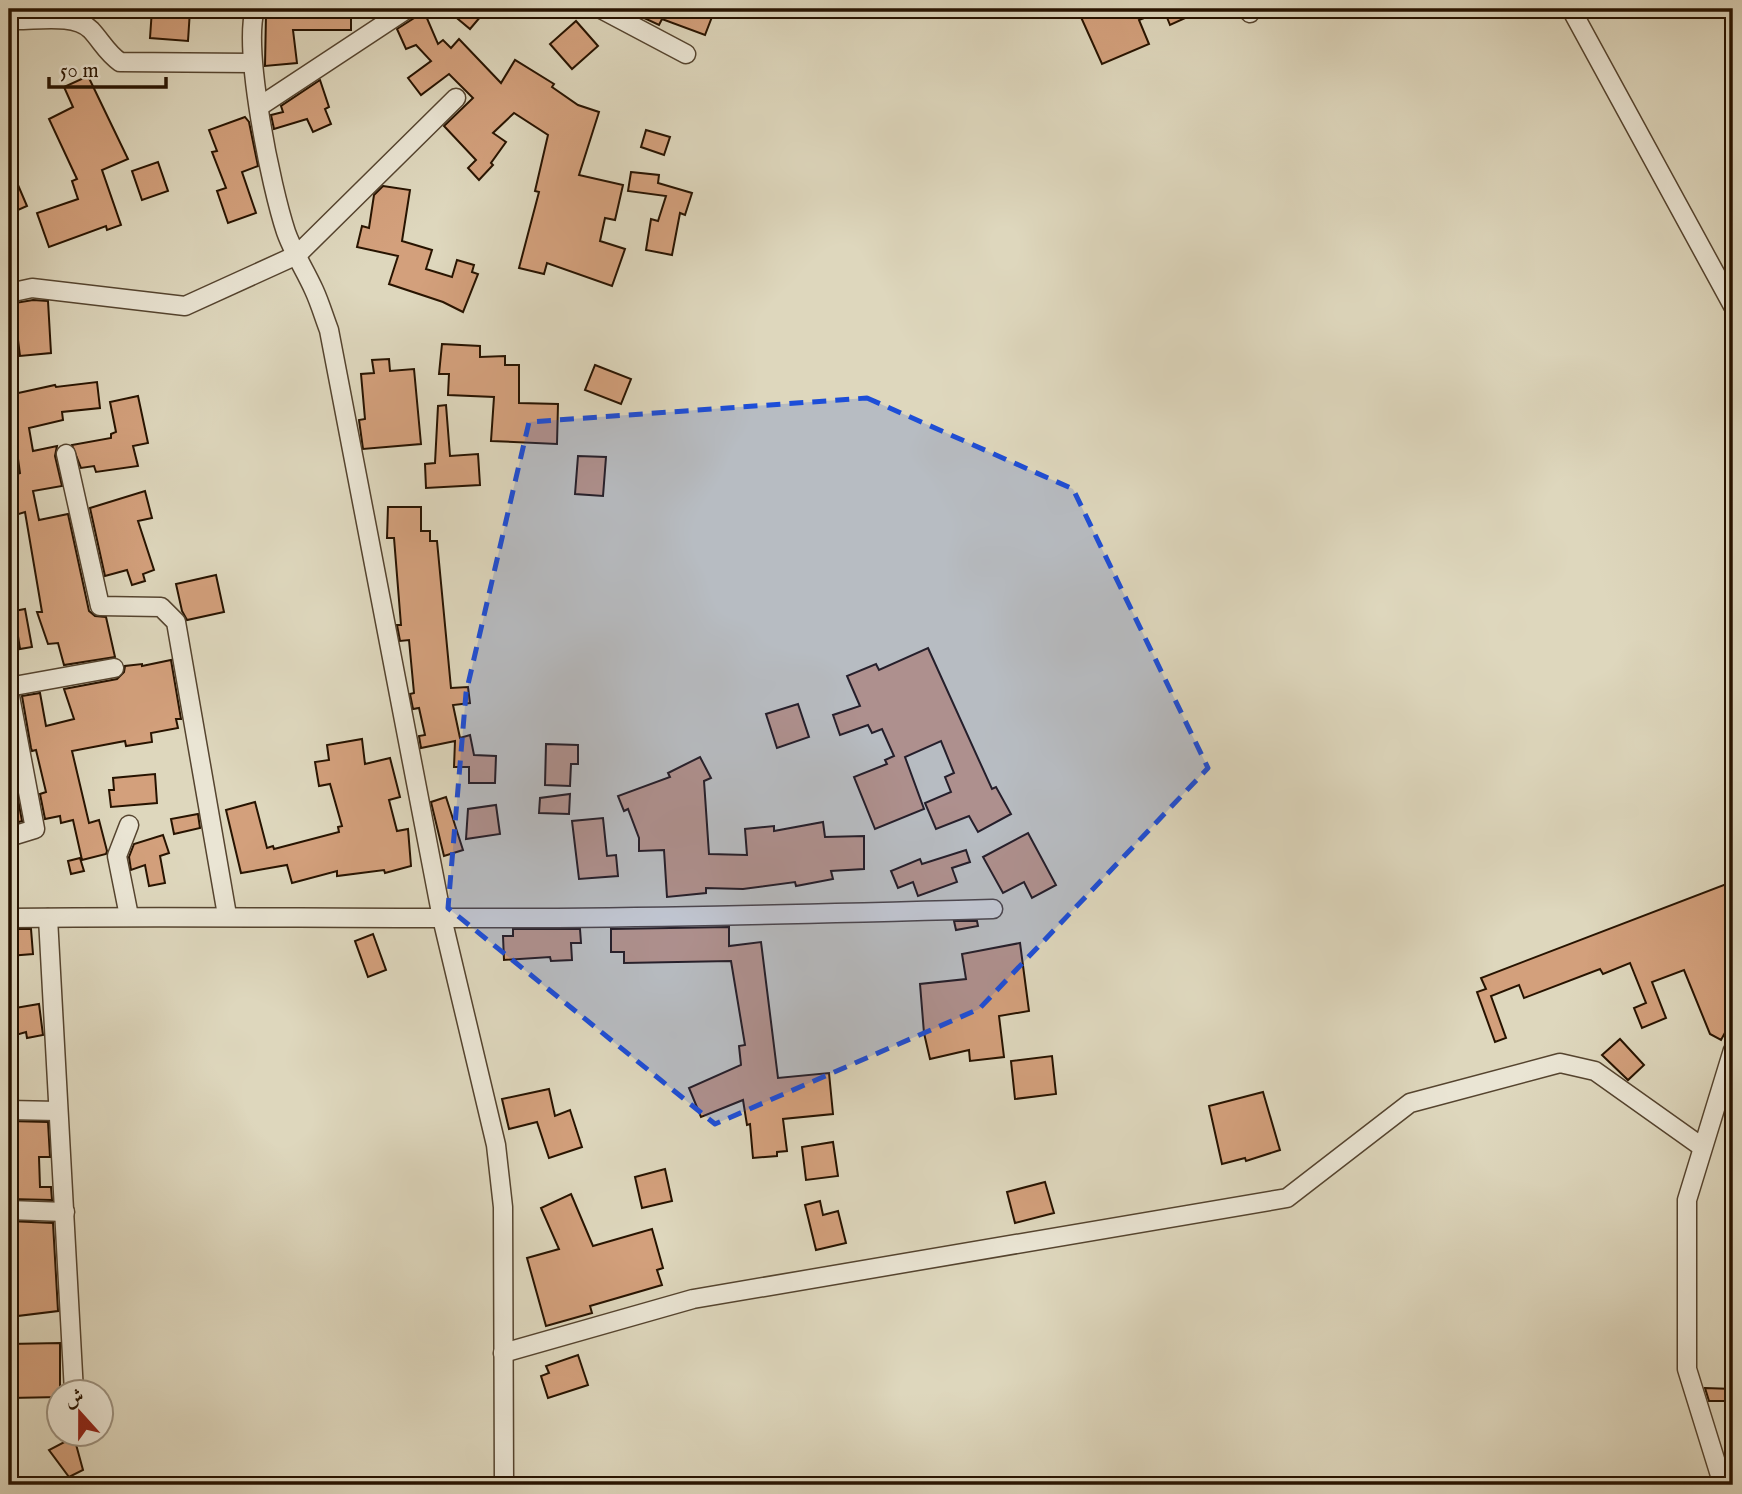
<svg xmlns="http://www.w3.org/2000/svg" width="1742" height="1494" viewBox="0 0 1742 1494" font-family="'IM FELL English',Amiri,serif">
<rect width="100%" height="100%" fill="#ded7bd"/>
<filter id="stains"><feTurbulence type="fractalNoise" baseFrequency=".00286" numOctaves="4"/><feColorMatrix values="0 0 0 0 .2 0 0 0 0 .09 0 0 0 0 .02 0 0 0 .5 -.17"/></filter>
<radialGradient id="worn" r=".72"><stop offset=".6" stop-color="#630" stop-opacity="0"/><stop offset="1" stop-color="#630" stop-opacity=".3"/></radialGradient>
<g fill="#d3a07c" stroke="#271300" stroke-width="2">
<polygon points="152,9 190,10 188,41 150,38"/>
<polygon points="347,9 351,11 351,30 293,30 297,63 265,66 266,14"/>
<polygon points="418,9 423,9 438,44 443,40 451,48 459,39 501,83 515,60 554,84 552,87 578,105 599,112 579,175 623,185 615,220 605,218 600,241 625,249 612,286 547,263 544,274 519,268 539,192 535,191 548,135 514,113 493,133 506,142 491,163 493,165 479,180 468,168 476,160 444,126 473,98 449,74 421,95 408,78 431,61 416,45 406,49 397,29 414,18"/>
<polygon points="446,9 487,9 470,29"/>
<polygon points="625,9 715,9 705,35 662,19 659,25"/>
<polygon points="1095,9 1205,9 1170,25 1164,10 1139,20 1149,44 1102,64 1080,15"/>
<polygon points="576,21 598,46 572,69 550,44"/>
<polygon points="88,76 128,159 102,170 121,225 107,230 106,226 49,247 37,213 78,199 72,181 77,179 49,119 73,107 64,87"/>
<polygon points="320,80 329,107 325,109 331,124 313,132 307,119 274,129 271,115 283,112 281,106"/>
<polygon points="245,117 249,122 258,166 242,172 256,213 228,223 217,191 226,188 212,152 217,151 209,130"/>
<polygon points="646,130 670,137 664,155 641,147"/>
<polygon points="158,162 168,191 142,200 132,171"/>
<polygon points="9,164 27,206 9,214"/>
<polygon points="631,172 659,175 658,183 692,193 685,215 680,213 672,255 646,250 651,219 658,221 666,196 628,191"/>
<polygon points="383,186 410,190 402,241 432,250 426,269 452,277 457,260 474,265 472,272 478,274 463,312 443,302 389,284 398,256 357,247 362,226 369,228 374,195"/>
<polygon points="33,300 48,301 51,353 20,356 16,324 9,325 9,304"/>
<polygon points="442,344 480,346 480,357 505,356 505,365 519,365 519,403 558,404 557,444 491,441 494,397 448,395 449,374 439,374"/>
<polygon points="389,359 390,371 414,369 421,444 363,449 359,420 365,419 361,374 374,373 372,360"/>
<polygon points="595,365 631,379 621,404 585,390"/>
<polygon points="97,382 100,408 62,412 63,420 29,428 33,451 57,446 55,456 62,486 33,491 39,520 68,514 89,611 95,616 106,617 115,657 64,665 58,643 48,644 37,612 42,612 25,512 9,517 9,477 20,473 9,395 55,385 56,387"/>
<polygon points="138,396 148,443 133,446 138,466 96,472 94,466 81,468 72,445 111,438 111,434 116,432 110,402"/>
<polygon points="446,405 450,456 478,454 480,485 426,488 425,464 435,463 438,406"/>
<polygon points="578,456 606,457 603,496 575,494"/>
<polygon points="145,491 152,518 138,521 154,570 143,574 145,581 132,585 127,570 105,576 90,508"/>
<polygon points="388,507 421,507 421,531 430,531 430,541 437,541 451,688 468,687 470,703 453,705 460,738 470,735 474,755 496,756 495,783 469,783 469,767 454,767 455,741 421,748 419,736 425,735 419,708 413,709 410,694 414,693 409,640 400,641 397,625 401,625 394,538 387,538"/>
<polygon points="216,575 224,612 187,620 182,611 176,584"/>
<polygon points="25,609 32,647 20,649 14,611"/>
<polygon points="928,648 992,789 996,787 1011,814 978,832 969,816 936,829 925,803 951,792 945,777 954,773 941,741 905,757 924,809 875,829 854,777 887,764 885,760 894,756 882,729 872,733 868,725 840,735 833,715 860,706 847,676 876,664 879,670"/>
<polygon points="171,660 181,719 176,719 178,728 151,733 152,742 126,746 125,741 72,751 89,823 99,820 107,851 106,854 82,860 73,820 61,823 60,816 45,819 40,794 46,792 36,750 32,751 31,748 22,696 40,693 46,726 74,719 64,689 117,679 124,672 125,666 142,664 142,666"/>
<polygon points="798,704 809,737 777,748 766,714"/>
<polygon points="362,739 365,764 390,758 400,797 389,800 397,831 408,829 411,866 385,873 384,870 337,876 337,871 292,883 287,865 241,873 226,810 255,802 267,848 273,846 274,849 339,832 338,827 342,826 330,784 319,786 315,762 329,760 327,745"/>
<polygon points="546,744 578,745 578,764 571,764 570,786 545,785"/>
<polygon points="700,757 711,778 704,781 709,854 747,855 745,829 774,826 774,831 823,822 825,837 864,836 864,869 831,871 833,879 796,886 795,882 743,889 706,888 706,893 667,897 664,850 639,851 639,838 628,809 624,811 618,796 670,777 668,773"/>
<polygon points="155,774 157,803 111,807 109,790 114,790 113,778"/>
<polygon points="570,794 569,814 539,813 540,798"/>
<polygon points="446,797 463,850 444,856 431,802"/>
<polygon points="18,799 22,821 9,825 9,801"/>
<polygon points="496,805 500,834 466,839 468,809"/>
<polygon points="198,814 200,828 174,834 171,819"/>
<polygon points="603,818 607,856 616,855 618,876 579,879 572,821"/>
<polygon points="1028,833 1056,885 1032,898 1024,882 1003,893 983,857"/>
<polygon points="163,835 169,853 160,856 165,883 149,886 145,865 131,870 129,857 134,844"/>
<polygon points="966,850 970,862 952,868 957,882 918,896 913,882 898,888 891,871 920,859 922,864"/>
<polygon points="80,858 84,871 71,874 68,861"/>
<polygon points="1729,883 1733,894 1733,1018 1721,1040 1710,1034 1684,970 1652,982 1666,1018 1642,1028 1634,1008 1646,1003 1630,963 1603,974 1600,969 1524,998 1519,985 1491,996 1506,1038 1495,1042 1477,992 1486,989 1481,978"/>
<polygon points="954,921 977,921 978,926 956,930"/>
<polygon points="729,927 729,946 761,942 778,1078 829,1073 833,1114 783,1119 787,1151 777,1152 777,1156 753,1158 750,1124 747,1125 743,1100 701,1117 689,1088 741,1065 739,1046 745,1045 731,961 624,963 624,952 611,952 611,929"/>
<polygon points="9,929 31,929 33,954 9,956"/>
<polygon points="513,929 580,929 581,943 571,943 572,960 551,961 550,957 504,960 503,936 513,936"/>
<polygon points="373,934 386,970 368,977 355,941"/>
<polygon points="1020,943 1029,1011 999,1016 1004,1057 970,1061 969,1050 930,1059 924,1033 920,984 966,979 962,954"/>
<polygon points="39,1004 43,1035 27,1038 26,1032 9,1037 9,1009"/>
<polygon points="1620,1039 1644,1065 1628,1080 1602,1055"/>
<polygon points="1052,1056 1056,1094 1015,1099 1011,1061"/>
<polygon points="549,1089 555,1116 570,1110 582,1147 549,1158 537,1122 509,1129 502,1099"/>
<polygon points="1263,1092 1280,1150 1246,1161 1245,1158 1222,1164 1209,1106"/>
<polygon points="9,1121 48,1122 50,1157 39,1157 40,1187 51,1187 52,1200 9,1199"/>
<polygon points="833,1142 838,1176 806,1180 802,1147"/>
<polygon points="665,1169 672,1201 642,1208 635,1177"/>
<polygon points="1045,1182 1054,1213 1015,1223 1007,1192"/>
<polygon points="571,1194 593,1246 652,1229 663,1268 657,1270 662,1285 590,1306 592,1313 546,1326 527,1258 559,1249 541,1208"/>
<polygon points="820,1201 823,1215 838,1211 846,1243 816,1250 805,1205"/>
<polygon points="9,1221 53,1223 58,1311 9,1317"/>
<polygon points="60,1343 60,1397 10,1398 9,1344"/>
<polygon points="578,1355 588,1385 548,1398 541,1376 549,1373 546,1366"/>
<polygon points="1705,1388 1733,1389 1733,1401 1709,1401"/>
<polygon points="74,1437 83,1470 69,1477 49,1450"/>
</g>
<g fill="none" stroke-linecap="round" stroke-linejoin="round">
<g stroke="#55442f" stroke-width="21">
<g id="minor">
<path d="M255 9C243 51 271 187 286 232 293 252 305 270 314 290 320 303 324 317 329 330L442 918 496 1145 503 1207 504 1485"/>
<polyline points="601,9 686,54"/>
<polyline points="1247,9 1250,13"/>
<polyline points="1571,9 1733,306"/>
<path d="M12 20C36 21 74 13 91 30 102 42 107 53 120 62L252 63"/>
<polyline points="260,106 407,9"/>
<polyline points="9,293 32,288 185,306 297,255 456,98"/>
<polyline points="66,454 100,606 161,607 176,622 227,915"/>
<polyline points="9,837 35,829 9,691 14,686 114,668"/>
<polyline points="129,916 117,856 129,825"/>
<path d="M9 918C154 916 298 918 443 918 626 919 810 914 993 909"/>
<polyline points="48,918 74,1392"/>
<polyline points="9,1110 58,1111"/>
<polyline points="9,1210 65,1212"/>
<polyline points="503,1353 693,1299 1287,1198 1410,1103 1560,1063 1595,1071 1702,1147"/>
<polyline points="1723,1485 1687,1369 1687,1200 1733,1050"/>
</g>
</g>
<use href="#minor" stroke="#eae5d4" stroke-width="18"/>
</g>
<path fill="#1d4ed8" fill-opacity="0.2" stroke="#1d4ed8" stroke-width="5" stroke-dasharray="14 9" stroke-linejoin="round" d="M867 398 1073 489 1208 768 979 1009 715 1124 448 908 466 693 529 422Z"/>
<rect width="1742" height="1494" fill="none" stroke="#ded7bd" stroke-width="35"/>
<rect x="10" y="10" width="1721" height="1473" fill="none" stroke="#271300" stroke-width="3.5"/>
<rect x="18" y="18" width="1707" height="1459" fill="none" stroke="#271300" stroke-width="2"/>
<g transform="translate(80 1413) rotate(339)"><circle r="33" fill="#eae5d4" stroke="#9c917f" stroke-width="2"/>
<path d="M0-5L12 26L0 18L-12 26Z" fill="#8f2418"/>
<text y="-10" font-size="19" font-weight="bold" text-anchor="middle" fill="#271300">ش</text>
</g>
<path d="M49 77v10h117v-10" fill="none" stroke="#271300" stroke-width="3.5"/>
<text x="60" y="77" font-size="21" fill="#271300" stroke="#eae5d4" stroke-width="5" paint-order="stroke">50 m</text>
<rect width="100%" height="100%" filter="url(#stains)"/>
<rect width="100%" height="100%" fill="url(#worn)"/>
</svg>
